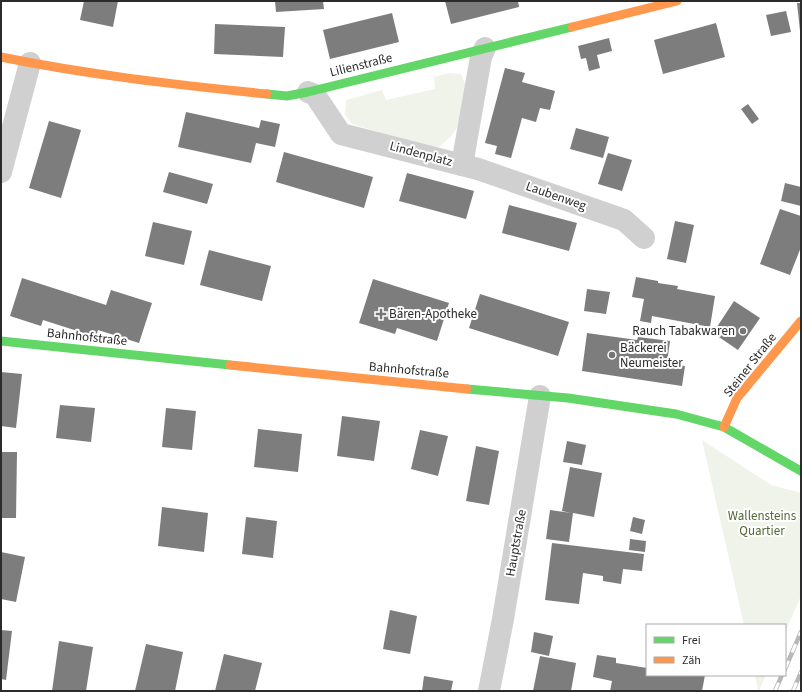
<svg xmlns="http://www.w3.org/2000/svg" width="802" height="692" viewBox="0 0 802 692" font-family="'Source Sans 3',sans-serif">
<rect width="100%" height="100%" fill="#fff"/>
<g fill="#f0f3e9">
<polygon points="449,73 461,74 467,89 462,120 452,135 439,147 421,145 352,124 345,114 346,100 382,90 386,100 435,89 434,77"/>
<polygon points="702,440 771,485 801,493 801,596 785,632 785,625 744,625"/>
<polygon points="755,675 766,675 759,691 758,691"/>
</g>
<g fill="#7d7d7d">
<polygon points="84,1 118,1 113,27 80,20"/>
<polygon points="275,1 323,1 324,9 276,12"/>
<polygon points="445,1 518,1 519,7 451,24"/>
<polygon points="797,3 801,3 801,31 800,31"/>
<polygon points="786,11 791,32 771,36 766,15"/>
<polygon points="392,13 399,42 330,59 323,30"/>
<polygon points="716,23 725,57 663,74 654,40"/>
<polygon points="215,24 285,27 283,57 214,54"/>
<polygon points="609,38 612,51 597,55 600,68 589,71 586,58 581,59 578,46"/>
<polygon points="505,68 525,73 522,82 555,91 550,110 540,108 536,122 522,118 511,158 495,154 497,146 485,143"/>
<polygon points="748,104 759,119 752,124 741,109"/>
<polygon points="186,112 259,128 261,120 280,124 275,147 256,143 251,163 178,147"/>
<polygon points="49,121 81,130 61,198 29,188"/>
<polygon points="576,128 609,137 603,158 570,149"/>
<polygon points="284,152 373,177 364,208 276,182"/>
<polygon points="608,153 632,160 622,191 598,184"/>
<polygon points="169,172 213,184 207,204 163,192"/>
<polygon points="407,173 474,191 466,219 399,201"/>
<polygon points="785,183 801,187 801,206 781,201"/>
<polygon points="509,205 577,223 569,251 502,233"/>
<polygon points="780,209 801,216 801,247 790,275 760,264"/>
<polygon points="675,221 694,225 686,263 667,259"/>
<polygon points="153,222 192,231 184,265 145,256"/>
<polygon points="209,250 271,266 262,301 200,285"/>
<polygon points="636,277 658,281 658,283 678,286 677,289 715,296 710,327 652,316 651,323 640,321 644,299 632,297"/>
<polygon points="22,278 106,305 111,290 152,303 139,343 98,330 96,337 43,320 41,326 10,316"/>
<polygon points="373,279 449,303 437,341 397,328 395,334 359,323"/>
<polygon points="587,289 610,292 606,314 584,311"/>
<polygon points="480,294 569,322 558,356 469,328"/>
<polygon points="734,301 760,318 738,350 713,333"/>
<polygon points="587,333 637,340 638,337 670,341 667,363 685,366 682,386 582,371"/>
<polygon points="1,372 22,374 16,428 1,426"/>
<polygon points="60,405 95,408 91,442 56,438"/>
<polygon points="166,408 196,411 192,450 162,447"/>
<polygon points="342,416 380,421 374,461 337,456"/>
<polygon points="258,429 302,434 298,472 254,467"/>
<polygon points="420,430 448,436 438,476 411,469"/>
<polygon points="567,441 586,445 582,465 563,462"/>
<polygon points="476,446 499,451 489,505 466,501"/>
<polygon points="1,452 17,452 16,518 1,518"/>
<polygon points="570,467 602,473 594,517 573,513 569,542 546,539 550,510 571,513 562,511"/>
<polygon points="162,507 208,513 204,552 158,546"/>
<polygon points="246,517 277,521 273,558 242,554"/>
<polygon points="633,517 645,520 642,534 630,531"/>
<polygon points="630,539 646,541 645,552 629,550"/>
<polygon points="552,543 644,554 642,571 623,569 621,584 603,581 603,576 583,573 579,604 545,600"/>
<polygon points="1,552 25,557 16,602 1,599"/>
<polygon points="390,610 417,616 410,654 383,649"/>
<polygon points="1,630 12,631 6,680 1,679"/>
<polygon points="534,632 553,636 549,656 531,652"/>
<polygon points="59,641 93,647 86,691 52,691"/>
<polygon points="146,644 183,652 175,691 135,691"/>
<polygon points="224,654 262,663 255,691 215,691"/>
<polygon points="597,655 616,658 616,663 647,668 647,675 705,675 702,691 610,691 612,681 593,677"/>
<polygon points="540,656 576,663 571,691 533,691"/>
<polygon points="424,676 453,681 451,691 422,691"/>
</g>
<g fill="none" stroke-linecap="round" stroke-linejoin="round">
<g stroke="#d0d0d0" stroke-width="22">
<polyline points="308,92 315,95 341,134 462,165 481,57 485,48"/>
<polyline points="462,165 478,169 624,220 644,238"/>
<polyline points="1,172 30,63"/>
<polyline points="489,691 503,619 540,396"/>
</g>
<g stroke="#63d668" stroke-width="9">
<polyline points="267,94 287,96 308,92 572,27"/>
<polyline points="1,341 230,365"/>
<polyline points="467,389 568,398 676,414 724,427 801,471"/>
</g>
<g stroke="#ff974d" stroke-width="9">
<polyline points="572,27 677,1"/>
<path d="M1 57C89 75 178 85 267 94"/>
<polyline points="230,365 467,389"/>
<polyline points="724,427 737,398 801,321"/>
</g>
<g stroke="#b8b8b8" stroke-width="4.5">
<g id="rail">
<polyline points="785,669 801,632"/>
<polyline points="775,691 782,675"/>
<polyline points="793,691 801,672"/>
</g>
</g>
<use href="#rail" stroke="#fff" stroke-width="3" stroke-dasharray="9" stroke-linecap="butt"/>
</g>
<g fill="#757575" stroke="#fff" stroke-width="1.5">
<path d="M379 308h4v4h4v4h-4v4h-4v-4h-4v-4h4z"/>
<circle cx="743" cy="331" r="4"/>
<circle cx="612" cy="355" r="4"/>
</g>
<g text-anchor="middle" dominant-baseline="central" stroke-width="4" stroke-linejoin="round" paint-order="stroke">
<g font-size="13" fill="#2b2b2b" stroke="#fff">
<text transform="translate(361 65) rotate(-14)">Lilienstraße</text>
<text transform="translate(421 154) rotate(15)">Lindenplatz</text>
<text transform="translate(556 196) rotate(19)">Laubenweg</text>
<text transform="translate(87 337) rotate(6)">Bahnhofstraße</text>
<text transform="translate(750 365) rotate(-52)">Steiner Straße</text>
<text transform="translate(409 370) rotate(5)">Bahnhofstraße</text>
<text transform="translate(516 543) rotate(-80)">Hauptstraße</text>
</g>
<g font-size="13" fill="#2b2b2b" stroke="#fff" text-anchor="start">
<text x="389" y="314">Bären-Apotheke</text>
<text x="735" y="331" text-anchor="end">Rauch Tabakwaren</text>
<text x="620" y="348">Bäckerei<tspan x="620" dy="15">Neumeister</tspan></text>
</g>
<g font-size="13" fill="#546937" stroke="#fff">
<text x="762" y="516">Wallensteins<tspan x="762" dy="15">Quartier</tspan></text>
</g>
</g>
<rect width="802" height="692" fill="none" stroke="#2b2b2b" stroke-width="4"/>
<rect x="646" y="624" width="140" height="52" fill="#ffffff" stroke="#aaaaaa"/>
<rect x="654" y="637" width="20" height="6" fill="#63d668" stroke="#aaaaaa"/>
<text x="682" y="644" font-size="12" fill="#2b2b2b">Frei</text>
<rect x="654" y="657" width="20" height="6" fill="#ff974d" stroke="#aaaaaa"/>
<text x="682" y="664" font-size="12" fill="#2b2b2b">Zäh</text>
</svg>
